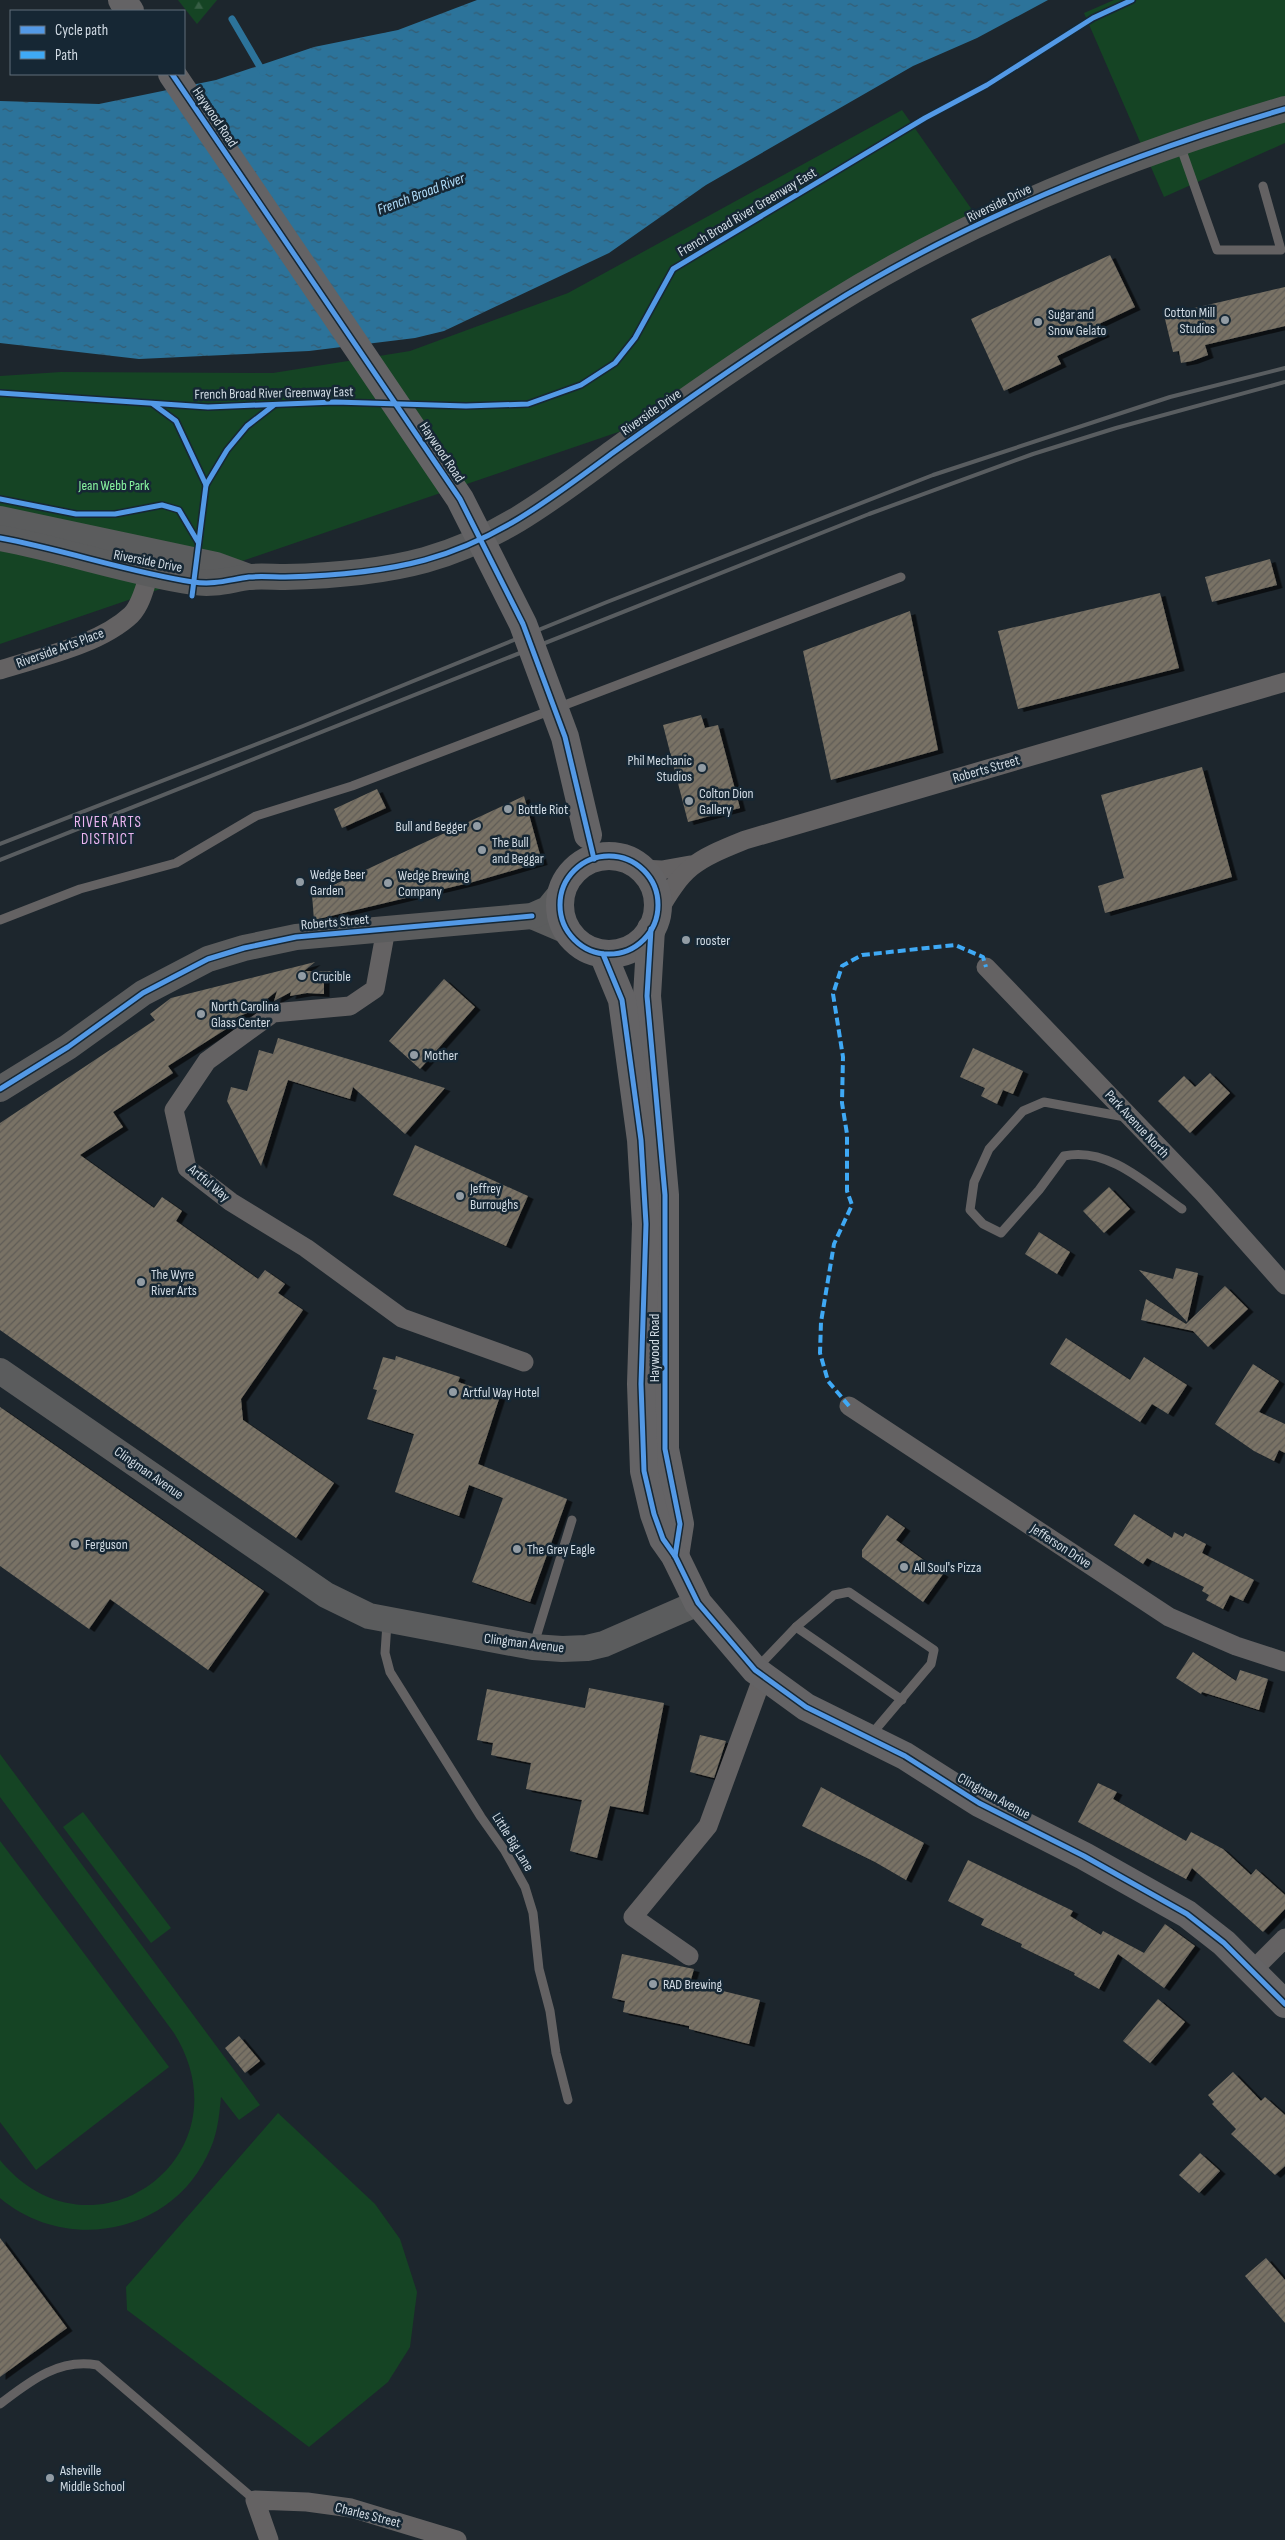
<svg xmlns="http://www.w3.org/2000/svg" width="1285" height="2540" viewBox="0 0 1285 2540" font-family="'Sofia Sans Condensed',sans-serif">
<defs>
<pattern id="forest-firs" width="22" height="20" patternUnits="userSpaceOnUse" patternTransform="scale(1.25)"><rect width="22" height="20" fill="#154424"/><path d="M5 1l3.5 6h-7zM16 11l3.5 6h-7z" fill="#365e44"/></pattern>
<pattern id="water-ripples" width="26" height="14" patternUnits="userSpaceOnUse" patternTransform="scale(1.25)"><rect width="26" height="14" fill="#2c739a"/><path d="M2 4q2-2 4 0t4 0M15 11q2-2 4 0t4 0" fill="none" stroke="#355d73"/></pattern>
<pattern id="building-hatch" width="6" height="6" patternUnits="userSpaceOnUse" patternTransform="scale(1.25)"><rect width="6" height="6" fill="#797265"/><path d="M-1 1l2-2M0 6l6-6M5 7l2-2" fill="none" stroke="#5f5c56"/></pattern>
<filter id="shadow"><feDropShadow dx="5.5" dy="3" stdDeviation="0" flood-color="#0009"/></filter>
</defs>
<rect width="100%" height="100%" fill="#1d262d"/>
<g fill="#154424">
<polygon points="1114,0 1285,0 1285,143 1164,197 1084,13"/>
<polygon points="902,110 982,224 636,426 0,644 0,376 61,372 273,373 410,351 568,293"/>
<path d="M0 1754 260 2105 239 2120 221 2097C219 2118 217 2137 207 2156 169 2235 65 2253 0 2198V2160C91 2271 251 2157 174 2033L0 1797Z"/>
<polygon points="83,1812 171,1928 151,1943 63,1827"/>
<polygon points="0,1841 169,2067 36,2170 0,2122"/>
<polygon points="278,2113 375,2204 400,2239 417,2292 410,2347 388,2382 309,2447 127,2310 126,2287"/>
</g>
<polygon fill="url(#forest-firs)" points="178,0 217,0 197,24"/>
<polygon fill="url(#water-ripples)" points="477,0 1048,0 977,38 913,66 706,185 609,253 444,331 415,338 309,351 139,359 0,343 0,101 99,104 216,80 314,47 398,30"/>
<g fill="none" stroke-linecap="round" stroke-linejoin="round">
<polyline stroke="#2c739a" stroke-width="7" points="232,19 263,72"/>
</g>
<g fill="url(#building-hatch)" filter="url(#shadow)">
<polygon points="1110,255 1135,307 1099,324 1104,334 1057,356 1061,364 1004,391 971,319"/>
<polygon points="1285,287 1285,326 1205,345 1208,355 1192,361 1181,363 1179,351 1173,352 1164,315"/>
<polygon points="1270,559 1277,585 1212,602 1205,577"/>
<polygon points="1160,593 1179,668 1018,709 998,631"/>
<polygon points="910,611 938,750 831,780 803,651"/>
<polygon points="701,715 705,728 718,725 740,808 688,822 663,725"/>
<polygon points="1202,767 1232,877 1105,913 1098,886 1124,878 1101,795"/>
<polygon points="377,789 386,808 342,828 334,809"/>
<polygon points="524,796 542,862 473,882 314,920 312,895"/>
<polygon points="315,962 304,971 332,971 324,975 324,994 307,993 290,996 291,992 274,1001 277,991 252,1011 225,1022 234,1024 168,1066 173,1073 113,1112 123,1127 80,1155 154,1208 162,1197 182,1211 176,1221 258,1279 265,1270 285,1284 278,1293 303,1310 241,1399 243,1420 334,1483 296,1538 0,1330 0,1123 155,1020 150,1014 171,998"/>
<polygon points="444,979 475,1007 420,1069 389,1041"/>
<polygon points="278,1038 445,1088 405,1134 353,1087 350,1099 288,1080 261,1166 227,1101 231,1087 247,1091 259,1050 273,1054"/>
<polygon points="973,1048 1023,1071 1013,1094 1003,1090 997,1104 981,1096 985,1088 960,1077"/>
<polygon points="1210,1073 1230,1093 1190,1133 1158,1101 1184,1076 1195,1087"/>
<polygon points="415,1145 528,1196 506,1246 393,1195"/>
<polygon points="1109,1187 1130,1209 1104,1233 1083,1211"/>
<polygon points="1039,1232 1070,1252 1057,1274 1025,1254"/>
<polygon points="1176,1268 1198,1273 1187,1322 1139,1270 1173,1279"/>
<polygon points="1225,1286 1248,1309 1208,1347 1193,1331 1141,1320 1146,1299 1186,1324"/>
<polygon points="1066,1338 1130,1380 1144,1357 1187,1385 1168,1414 1152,1404 1140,1422 1050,1364"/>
<polygon points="396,1356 460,1377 458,1382 500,1396 478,1464 567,1499 530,1602 472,1582 503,1498 469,1485 459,1516 395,1492 414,1434 367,1419 377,1390 373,1389 383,1357 395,1360"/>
<polygon points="1253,1364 1279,1381 1259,1412 1285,1424 1285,1453 1279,1450 1274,1461 1254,1451 1215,1424"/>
<polygon points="0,1407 264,1591 208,1670 110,1599 89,1629 0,1566"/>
<polygon points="1134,1514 1172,1538 1174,1532 1183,1537 1185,1533 1206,1544 1202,1553 1254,1580 1243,1601 1230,1595 1223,1609 1206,1600 1209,1595 1202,1591 1204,1587 1147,1558 1143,1564 1114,1545"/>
<polygon points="887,1515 905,1528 896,1540 943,1574 923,1602 862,1557 862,1550"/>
<polygon points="1193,1652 1236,1681 1240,1670 1268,1679 1259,1710 1202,1692 1201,1694 1176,1678"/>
<polygon points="589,1688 664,1703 643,1812 610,1806 597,1858 570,1851 582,1800 526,1789 531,1763 491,1755 493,1743 477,1740 487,1689 585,1708"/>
<polygon points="700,1735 726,1741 714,1778 690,1772"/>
<polygon points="1098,1783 1117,1792 1113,1799 1186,1841 1191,1832 1223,1849 1251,1875 1256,1869 1285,1895 1285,1909 1263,1932 1192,1868 1186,1879 1078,1822"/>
<polygon points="821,1787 924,1843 906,1880 875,1862 802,1826"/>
<polygon points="968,1860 1073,1911 1070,1916 1101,1935 1103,1931 1144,1953 1165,1924 1195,1946 1164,1988 1118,1954 1099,1989 1074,1975 1075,1973 1021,1947 1022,1944 981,1925 984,1919 948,1901"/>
<polygon points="622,1954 694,1969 690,1983 760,2000 749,2044 689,2029 689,2026 623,2012 625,2001 612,1998"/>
<polygon points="1158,1999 1185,2022 1150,2063 1123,2041"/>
<polygon points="239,2036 260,2061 245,2073 225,2048"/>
<polygon points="1233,2072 1261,2101 1265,2097 1285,2115 1285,2166 1275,2175 1231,2134 1236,2129 1212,2104 1214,2102 1208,2095"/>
<polygon points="1200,2153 1220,2171 1199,2193 1179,2175"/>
<polygon points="0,2238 67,2328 0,2377"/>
<polygon points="1266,2258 1285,2280 1285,2323 1245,2276"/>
</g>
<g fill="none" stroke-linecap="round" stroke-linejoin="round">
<g stroke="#646263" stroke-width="9">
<polyline points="1180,145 1217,250 1281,250 1263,186"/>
<polyline points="0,920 80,889 176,863 256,816 352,786 901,577"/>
<path d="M1125 1117 1044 1102 1023 1111 989 1149 974 1182 970 1210 983 1224 1001 1233 1039 1190 1064 1156C1108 1146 1148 1185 1182 1209"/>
<polyline points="387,1623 385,1653 390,1672 481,1817 505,1851 525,1887 533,1913 539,1969 550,2011 556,2053 568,2100"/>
<polyline points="796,1627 902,1700"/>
<polyline points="534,1644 572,1520"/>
<polyline points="757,1668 796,1627 834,1595 849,1592 934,1650 931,1664 870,1736"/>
<path d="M0 2404C29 2382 58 2358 97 2365L255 2500"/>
</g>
<g stroke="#646263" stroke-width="19">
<path d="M0 670C40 657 99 645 131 615 141 605 145 587 149 574"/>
<polyline points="641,869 662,870 690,865"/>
<path d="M656 915C684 866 693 861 745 840L1285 682"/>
<polyline points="386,929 375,989 350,1006 273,1013 207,1061 174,1110 187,1168 231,1202 306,1248 402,1318 524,1362"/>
<polyline points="986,967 1204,1194 1285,1285"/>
<polyline points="849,1406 1169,1617 1236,1646 1285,1662"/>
<polyline points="689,1956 633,1917 708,1826 763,1676"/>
<polyline points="1253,1970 1285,1938"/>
<polyline points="269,2540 255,2500 307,2502 351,2508 457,2540"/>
</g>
<g stroke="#5b5c5d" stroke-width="26">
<polyline points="0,519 216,565 249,577"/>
<path d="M0 538C65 550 128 572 193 582 215 585 228 580 249 577 261 576 273 577 285 577 330 576 381 572 425 560 500 539 553 497 614 452 683 402 753 353 825 308 967 219 1125 156 1285 109"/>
<polyline points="532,916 567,931"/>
<polyline points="0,1089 68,1047 143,993 208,959 244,948 296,937 532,916 548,909 561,893"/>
<polyline points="0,1371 326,1595 369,1616 533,1647 562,1649 587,1648 604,1644 698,1603"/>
</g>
<g stroke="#646365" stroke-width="28">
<polyline points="122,0 130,11"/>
<circle cx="609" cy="905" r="49"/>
<polyline points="651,929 647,996 665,1195 665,1449 680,1524 675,1556"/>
<polyline points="603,954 622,1000 641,1140 646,1224 641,1384 644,1471 654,1514 663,1539 675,1556 698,1603 755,1670 806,1707 905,1756 979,1803 1084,1856 1187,1914 1224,1943 1285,2004"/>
</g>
<g stroke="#595d60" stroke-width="4">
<polyline points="0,844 303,726 607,602 933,475 1170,397 1285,368"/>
<polyline points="0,860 869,514 1033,454 1116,428 1285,382"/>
</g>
<polyline stroke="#646365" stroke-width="28" points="172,74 460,499 523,624 565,737 588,835"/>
<polyline stroke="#3fa9f5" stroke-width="4" stroke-dasharray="8 4" stroke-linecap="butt" points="849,1406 828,1381 820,1353 821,1322 834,1244 852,1205 847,1191 847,1134 842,1103 843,1057 833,994 842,966 862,955 955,945 983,957 986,967"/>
<g stroke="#162734" stroke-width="8">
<g id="cycleway">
<polyline points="172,74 460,499 523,624 565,737 594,859"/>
<polyline points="0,393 208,407 335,402 466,406 528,404 581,385 615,363 635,338 673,269 925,118 987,85 1093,18 1132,0"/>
<polyline points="153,404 176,421 206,485"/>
<polyline points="0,499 76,514 115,514 162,505 179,510 198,542"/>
<path d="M0 538C65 550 128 572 193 582 215 585 228 580 249 577 261 576 273 577 285 577 330 576 381 572 425 560 500 539 553 497 614 452 683 402 753 353 825 308 967 219 1125 156 1285 109"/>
<polyline points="192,596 206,485 227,450 247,426 274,405"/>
<circle cx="609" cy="905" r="49"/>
<polyline points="651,929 647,996 665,1195 665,1449 680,1524 675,1556"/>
<polyline points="603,954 622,1000 641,1140 646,1224 641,1384 644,1471 654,1514 663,1539 675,1556 698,1603 755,1670 806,1707 905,1756 979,1803 1084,1856 1187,1914 1224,1943 1285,2004"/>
<polyline points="0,1089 68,1047 143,993 208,959 244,948 296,937 532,916"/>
</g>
</g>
<use href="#cycleway" stroke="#5399e6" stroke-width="5"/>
</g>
<g fill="#929ca4" stroke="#162734" stroke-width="2">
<circle cx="1225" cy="320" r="5"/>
<circle cx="1038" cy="322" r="5"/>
<circle cx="702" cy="768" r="5"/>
<circle cx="689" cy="801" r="5"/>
<circle cx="508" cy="809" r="5"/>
<circle cx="477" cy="826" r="5"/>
<circle cx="482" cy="850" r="5"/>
<circle cx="300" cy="882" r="5"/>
<circle cx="388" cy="883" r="5"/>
<circle cx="686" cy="940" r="5"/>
<circle cx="302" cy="976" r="5"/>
<circle cx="201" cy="1014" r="5"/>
<circle cx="414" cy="1055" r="5"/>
<circle cx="460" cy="1196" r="5"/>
<circle cx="141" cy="1282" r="5"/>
<circle cx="453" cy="1392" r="5"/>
<circle cx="75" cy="1544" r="5"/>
<circle cx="517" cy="1549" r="5"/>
<circle cx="904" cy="1567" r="5"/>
<circle cx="653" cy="1984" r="5"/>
<circle cx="50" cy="2478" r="5"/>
</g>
<g text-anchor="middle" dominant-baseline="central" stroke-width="5" stroke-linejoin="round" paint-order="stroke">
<g font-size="14" fill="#d1dbe4" stroke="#162734">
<text transform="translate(215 117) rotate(56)">Haywood Road</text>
<text transform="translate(999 203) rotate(-26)">Riverside Drive</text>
<text transform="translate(747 212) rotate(-31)">French Broad River Greenway East</text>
<text transform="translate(274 393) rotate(-1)">French Broad River Greenway East</text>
<text transform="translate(651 412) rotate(-35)">Riverside Drive</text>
<text transform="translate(442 452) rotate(56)">Haywood Road</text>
<text transform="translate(148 561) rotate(11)">Riverside Drive</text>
<text transform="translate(60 648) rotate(-20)">Riverside Arts Place</text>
<text transform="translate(986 769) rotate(-16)">Roberts Street</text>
<text transform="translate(335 922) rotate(-5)">Roberts Street</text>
<text transform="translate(1137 1124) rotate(47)">Park Avenue North</text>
<text transform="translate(209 1183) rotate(40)">Artful Way</text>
<text transform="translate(654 1348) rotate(-90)">Haywood Road</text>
<text transform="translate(149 1473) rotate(35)">Clingman Avenue</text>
<text transform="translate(1061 1546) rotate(33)">Jefferson Drive</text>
<text transform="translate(524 1643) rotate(7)">Clingman Avenue</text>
<text transform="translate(994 1796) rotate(29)">Clingman Avenue</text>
<text transform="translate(513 1842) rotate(58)">Little Big Lane</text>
<text transform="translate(368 2515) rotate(14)">Charles Street</text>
</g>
<g font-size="14" fill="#d1dbe4" stroke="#162734" text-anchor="start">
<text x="1215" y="312" text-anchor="end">Cotton Mill<tspan x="1215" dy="16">Studios</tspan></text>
<text x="1048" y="314">Sugar and<tspan x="1048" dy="16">Snow Gelato</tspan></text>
<text x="692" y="760" text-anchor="end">Phil Mechanic<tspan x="692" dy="16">Studios</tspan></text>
<text x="699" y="793">Colton Dion<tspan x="699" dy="16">Gallery</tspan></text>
<text x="518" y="809">Bottle Riot</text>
<text x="467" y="826" text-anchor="end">Bull and Begger</text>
<text x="492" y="842">The Bull<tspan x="492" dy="16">and Beggar</tspan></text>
<text x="310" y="874">Wedge Beer<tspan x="310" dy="16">Garden</tspan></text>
<text x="398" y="875">Wedge Brewing<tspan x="398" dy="16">Company</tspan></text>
<text x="696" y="940">rooster</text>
<text x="312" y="976">Crucible</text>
<text x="211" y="1006">North Carolina<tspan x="211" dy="16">Glass Center</tspan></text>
<text x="424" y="1055">Mother</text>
<text x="470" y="1188">Jeffrey<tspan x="470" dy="16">Burroughs</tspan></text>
<text x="151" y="1274">The Wyre<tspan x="151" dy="16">River Arts</tspan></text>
<text x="463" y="1392">Artful Way Hotel</text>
<text x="85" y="1544">Ferguson</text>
<text x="527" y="1549">The Grey Eagle</text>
<text x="914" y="1567">All Soul's Pizza</text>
<text x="663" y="1984">RAD Brewing</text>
<text x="60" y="2470">Asheville<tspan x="60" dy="16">Middle School</tspan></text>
</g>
<g font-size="14" fill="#88f4a0" stroke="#162734">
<text x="114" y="485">Jean Webb Park</text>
</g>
<g font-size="15" font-style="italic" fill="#b1defb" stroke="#162734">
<text transform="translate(421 194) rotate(-21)">French Broad River</text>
</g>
<g font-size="15" letter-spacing="1" fill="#ecb6f2" stroke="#162734">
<text x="108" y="822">RIVER ARTS<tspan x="108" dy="17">DISTRICT</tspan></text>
</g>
</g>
<rect x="10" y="10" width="175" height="65" fill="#162734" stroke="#616f7a"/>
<rect x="20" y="26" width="25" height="8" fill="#5399e6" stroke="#616f7a"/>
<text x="55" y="35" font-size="15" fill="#d1dbe4">Cycle path</text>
<rect x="20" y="51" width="25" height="8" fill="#3fa9f5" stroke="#616f7a"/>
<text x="55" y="60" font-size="15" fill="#d1dbe4">Path</text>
</svg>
